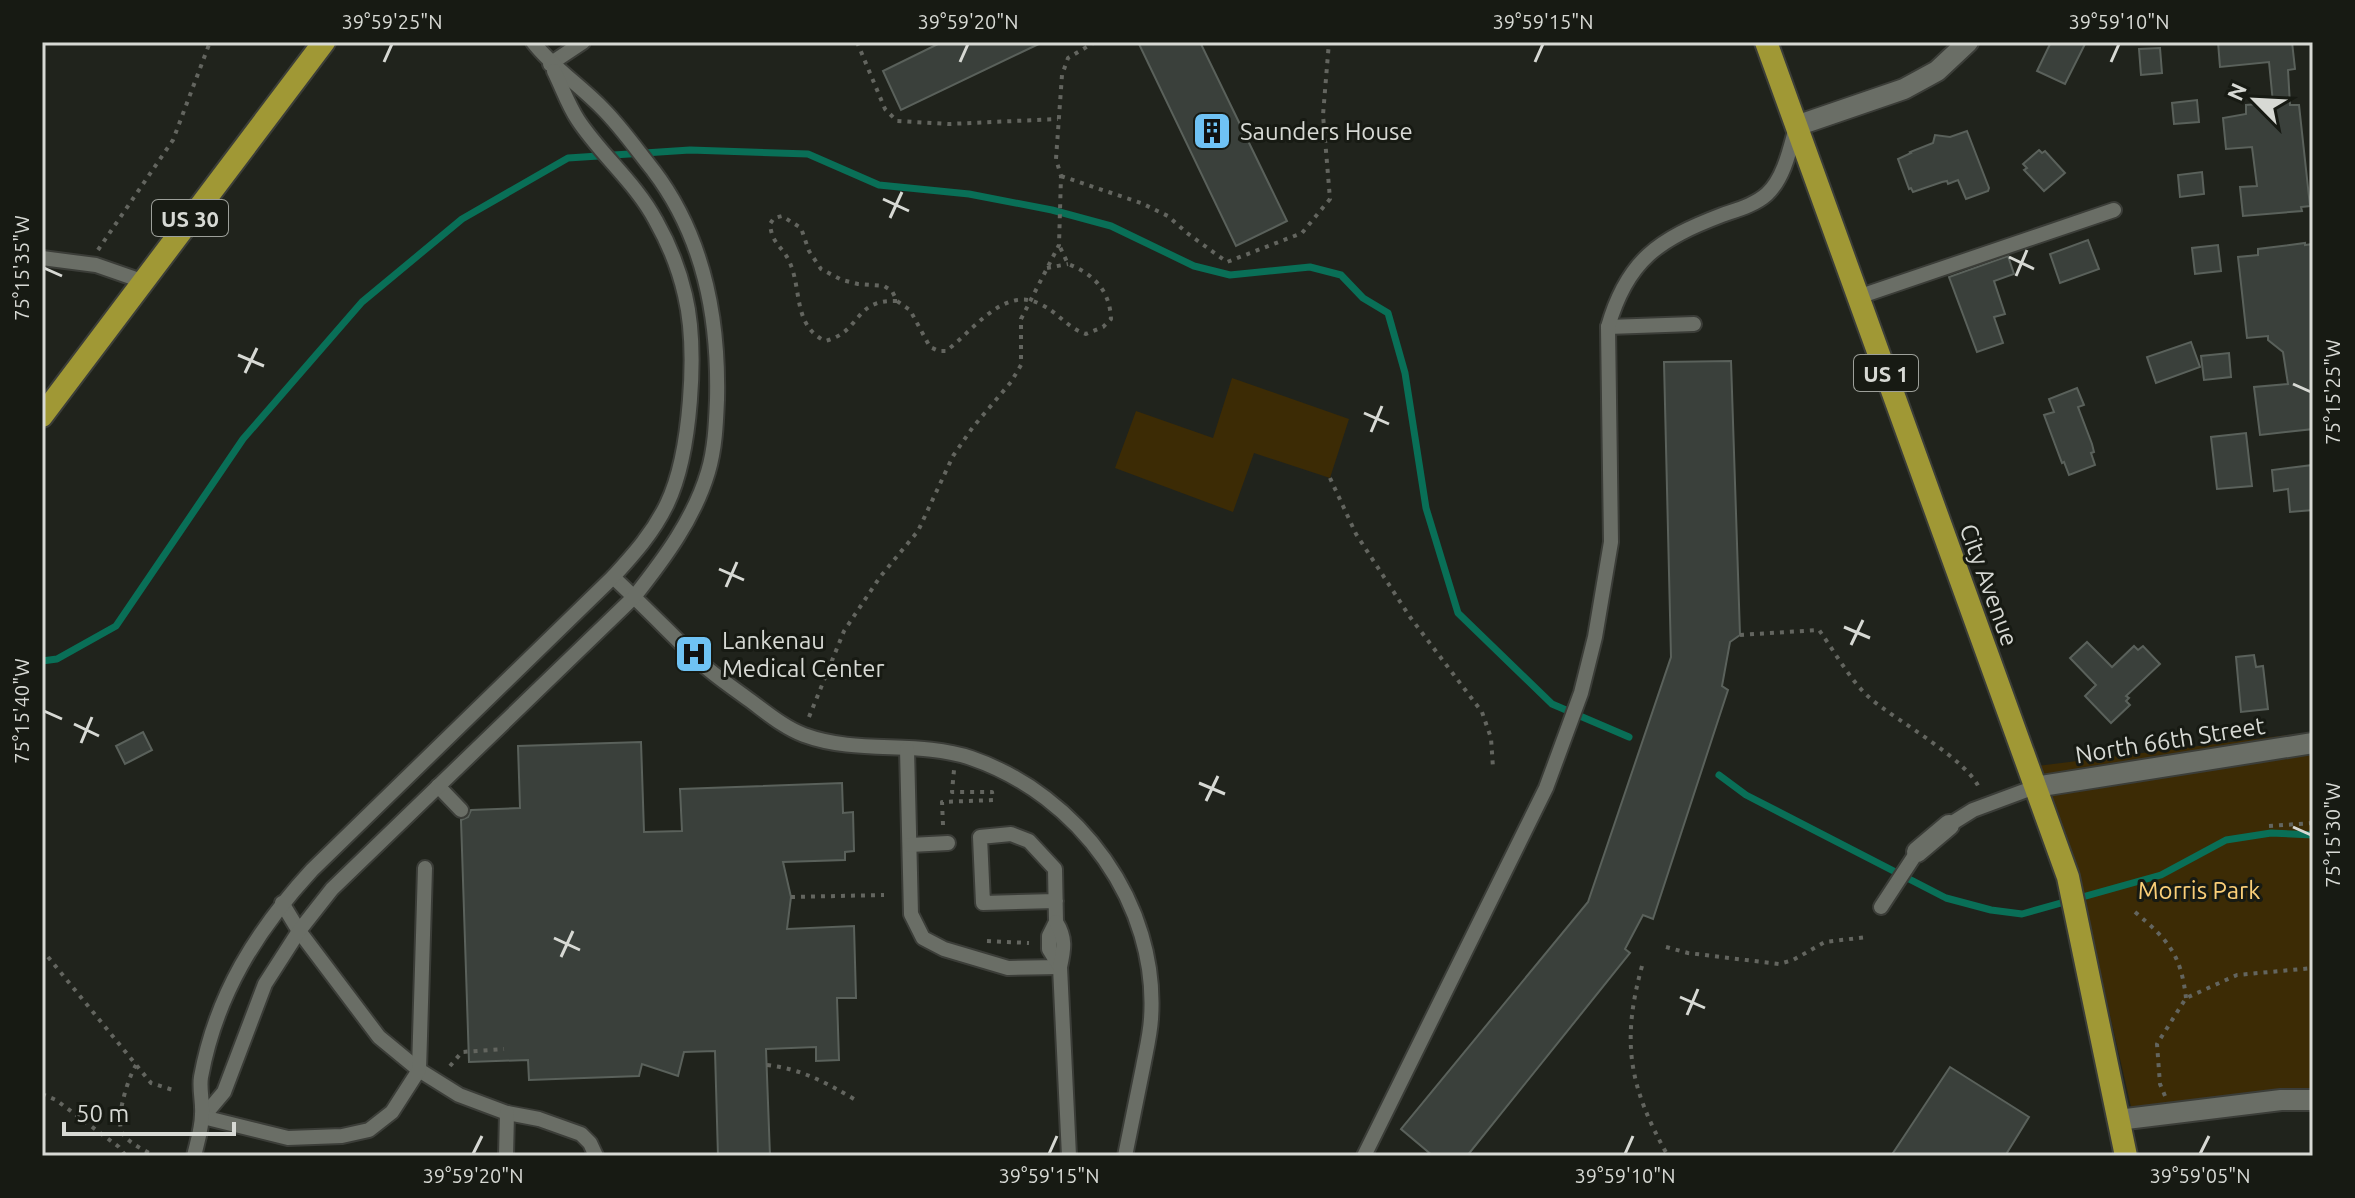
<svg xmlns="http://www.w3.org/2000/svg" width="2355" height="1198" viewBox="0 0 2355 1198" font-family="Ubuntu,sans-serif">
<rect width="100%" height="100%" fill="#20231c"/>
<g fill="#3c2b05">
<polygon points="1232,378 1349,419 1330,478 1254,453 1233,512 1115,468 1136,411 1213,438"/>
<polygon points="2313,732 2313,1089 2131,1107 2091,932 2037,766"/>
</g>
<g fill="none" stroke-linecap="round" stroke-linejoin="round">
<g stroke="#096f57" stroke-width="7">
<polyline points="42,661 57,659 116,626 243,439 362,302 462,219 568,158 690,150 808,154 879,185 969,194 1052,210 1111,226 1194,266 1230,275 1310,267 1341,275 1363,298 1388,313 1405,373 1426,508 1458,613 1552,704 1629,737"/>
<polyline points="1719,775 1746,795 1946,898 1991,910 2022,914 2161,875 2226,840 2271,833 2313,835"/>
</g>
</g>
<g fill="#3a403b" stroke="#5a615b" stroke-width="2">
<polygon points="942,42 1043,42 901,110 883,71"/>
<polygon points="1138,42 1200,42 1287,221 1236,246"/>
<polygon points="2051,42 2086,42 2065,84 2037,71"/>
<polygon points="2218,42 2292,42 2295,69 2288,70 2290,105 2299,105 2310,206 2301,207 2302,211 2243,216 2240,187 2257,186 2252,147 2226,149 2223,118 2246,114 2246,105 2273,103 2269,62 2220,67"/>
<polygon points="2160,48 2162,73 2141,75 2139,49"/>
<polygon points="2197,100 2199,122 2174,124 2172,103"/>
<polygon points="1967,131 1989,188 1988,191 1966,199 1958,180 1948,184 1947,181 1942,182 1913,192 1911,188 1909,189 1898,159 1911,153 1910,152 1933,143 1935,135 1950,137"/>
<polygon points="2039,150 2042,153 2045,151 2065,173 2044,191 2024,170 2027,168 2023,164"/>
<polygon points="2202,172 2204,194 2180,197 2178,175"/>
<polygon points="2088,240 2099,269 2060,283 2050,254"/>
<polygon points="2305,243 2305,245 2313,244 2313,429 2260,435 2254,387 2288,384 2283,352 2268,340 2268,336 2247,338 2238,257 2258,255 2258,249"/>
<polygon points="2218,245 2221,271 2195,274 2192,248"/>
<polygon points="2008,256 2014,274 1994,281 2005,314 1994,317 2003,343 1977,352 1949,277"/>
<polygon points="2191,342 2200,367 2156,383 2147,357"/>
<polygon points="2229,353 2231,377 2204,380 2201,356"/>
<polygon points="1731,361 1740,635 1730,642 1722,686 1728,690 1653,919 1643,915 1625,949 1630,953 1467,1156 1433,1156 1401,1129 1588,902 1671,657 1664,362"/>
<polygon points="2077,388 2084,405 2078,407 2092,444 2094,452 2091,453 2095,465 2069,475 2064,462 2062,463 2044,415 2054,412 2049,399"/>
<polygon points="2246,433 2252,486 2217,489 2211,437"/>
<polygon points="2313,465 2313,510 2290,512 2288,489 2274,491 2272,470"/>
<polygon points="2087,642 2112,667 2134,646 2138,650 2143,646 2160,664 2126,696 2129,698 2126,701 2130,705 2111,723 2085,696 2096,685 2070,658"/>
<polygon points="2254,655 2256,667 2263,666 2268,709 2241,712 2236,657"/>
<polygon points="143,732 152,750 125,764 116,746"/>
<polygon points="641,742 644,832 682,831 680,789 842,783 843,813 853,812 854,851 845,852 845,860 783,862 791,897 787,929 854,926 856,998 837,998 839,1060 816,1061 816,1047 766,1049 770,1156 718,1156 715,1051 684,1052 678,1076 642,1064 639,1076 529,1080 528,1060 469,1062 461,820 468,817 471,810 520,808 518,746"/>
<polygon points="1950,1067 2029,1117 2005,1156 1891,1156"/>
</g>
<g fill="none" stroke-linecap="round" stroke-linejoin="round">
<g stroke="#3b3d38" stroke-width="18">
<g id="service">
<polyline points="550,64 583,42"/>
<polyline points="42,258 96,265 142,281"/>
<polyline points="1858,297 2114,210"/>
<polyline points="1608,327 1694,324"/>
<path d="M613 577C643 605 671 634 700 662 715 676 732 687 748 699 766 712 783 727 804 735 858 755 918 740 971 758 1079 795 1159 904 1151 1019 1150 1035 1146 1051 1143 1067 1137 1096 1131 1126 1125 1156"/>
<polyline points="907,749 911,914 923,938 944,949 1008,968 1060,967"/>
<polyline points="438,786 461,810"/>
<polyline points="1949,825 1973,810 2035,787"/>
<polyline points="910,845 948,843"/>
<polyline points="1056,901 983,903 980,837 1011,834 1029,841 1055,869 1056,922 1049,936 1049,949 1060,967"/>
<polyline points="282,903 299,931 379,1037 419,1070 459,1095 507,1113 539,1119 581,1134 590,1143 596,1156"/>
<polyline points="1881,907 1917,852"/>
<path d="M1056 922C1066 938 1064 949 1060 967L1069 1156"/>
<path d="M203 1117 224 1092 265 984 299 931 332 889 634 597C664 559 694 519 708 472 715 449 716 424 717 400 719 317 704 237 653 170 637 150 621 127 603 109 580 85 553 68 533 42"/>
<polyline points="203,1117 288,1138 342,1136 369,1130 392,1112 419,1070 425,868"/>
<path d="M194 1156C197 1143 202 1128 202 1114 203 1102 199 1089 201 1077 216 995 256 931 312 870L613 577C634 554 653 533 667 504 691 454 698 349 685 295 679 269 669 244 656 221 636 183 601 155 578 120 568 105 562 87 554 71"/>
<polyline points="506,1156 507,1113"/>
<path d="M1364 1156 1546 788 1581 693 1595 637 1611 542 1608 327C1627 260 1659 239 1722 215 1736 210 1755 205 1767 194 1784 178 1790 149 1796 127"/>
</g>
</g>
<g stroke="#3b3d38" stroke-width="24">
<g id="minor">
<polyline points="1796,126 1904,89 1937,71 1968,42"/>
<polyline points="2035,787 2313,743"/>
<polyline points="1917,852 1949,825"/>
<polyline points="2118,1120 2281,1100 2313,1100"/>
</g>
</g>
<g stroke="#3b3d38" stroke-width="26">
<g id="trunk">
<polyline points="1766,42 2068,877 2126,1156"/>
<polyline points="42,416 324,42"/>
</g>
</g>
<g stroke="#63655f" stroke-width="4" stroke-dasharray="4 6" stroke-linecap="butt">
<polyline points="857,42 885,109 897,121 949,124 1058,119"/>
<polyline points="1061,176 1141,203 1168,216 1187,233 1227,262 1302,233 1330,199 1323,115 1329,42"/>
<polyline points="98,250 173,140 210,42"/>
<polyline points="1047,268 1068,264"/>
<path d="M897 301C853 299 862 332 825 341 793 325 802 291 790 263 783 246 772 245 770 224L774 218 782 216 801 228 809 251 821 269 842 280 858 284 884 286 892 291 897 301 910 310 930 347 939 351H946C972 332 1004 285 1040 304 1058 312 1067 328 1086 334L1103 327 1111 319C1110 291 1094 274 1068 264L1059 245"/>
<polyline points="1330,478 1356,534 1410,617 1482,712 1491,738 1493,768"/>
<path d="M1740 635 1819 630C1835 652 1851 682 1871 699 1897 721 1970 761 1980 790"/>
<polyline points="809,717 844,631 880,577 918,531 953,456 973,427 1011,382 1021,365 1021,319 1059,245 1061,176 1056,159 1062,75 1068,58 1095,42"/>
<polyline points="943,825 942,802 993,800 992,792 952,792 954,770"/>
<polyline points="2269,826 2313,823"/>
<polyline points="791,897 884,895"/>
<path d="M2135 912C2168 940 2181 954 2186 998"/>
<polyline points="987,941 1029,943"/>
<polyline points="1666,947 1688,953 1779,964 1793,960 1825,942 1867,937"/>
<polyline points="48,957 151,1083 176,1091"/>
<path d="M1642 966C1621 1042 1629 1087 1668 1156"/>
<path d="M136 1065C128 1078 114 1121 123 1134 130 1144 144 1150 155 1156"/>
<path d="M767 1065C801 1069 825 1082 854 1099"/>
<polyline points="450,1066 462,1052 504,1049"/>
<polyline points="42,1094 56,1100 119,1147 126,1156"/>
<polyline points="2165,1096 2160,1084 2157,1044 2186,998 2237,975 2313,968"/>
</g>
<use href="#service" stroke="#6a6e66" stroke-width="14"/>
<use href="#minor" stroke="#6a6e66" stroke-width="20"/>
<use href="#trunk" stroke="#a09835" stroke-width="22"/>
</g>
<path fill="none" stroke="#d7d9d4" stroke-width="3" d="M384 62 392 44M960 62 968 44M1535 62 1543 44M2111 62 2119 44M883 199 909 211M890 218 902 192M2009 257 2034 269M44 268 62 276M2016 276 2027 250M238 355 264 366M245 373 257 348M2293 384 2311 392M1364 413 1389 424M1371 432 1382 406M719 569 744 580M726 587 737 562M1844 627 1870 638M1851 645 1863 620M44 711 62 719M74 724 99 736M81 743 92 717M1199 783 1225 794M1206 801 1218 776M2293 827 2311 835M554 938 580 950M561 957 573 931M1680 997 1705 1008M1687 1015 1698 989M473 1154 482 1136M1049 1154 1057 1136M1625 1154 1633 1136M2200 1154 2209 1136"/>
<defs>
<g id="building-square" transform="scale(2)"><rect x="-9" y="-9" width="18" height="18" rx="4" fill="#6fc2f4" stroke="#171a13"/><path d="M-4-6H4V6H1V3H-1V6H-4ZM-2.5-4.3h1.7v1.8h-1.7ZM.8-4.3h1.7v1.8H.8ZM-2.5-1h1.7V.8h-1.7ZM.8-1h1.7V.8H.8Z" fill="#111"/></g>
<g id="hospital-square" transform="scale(2)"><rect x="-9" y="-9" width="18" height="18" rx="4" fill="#6fc2f4" stroke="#171a13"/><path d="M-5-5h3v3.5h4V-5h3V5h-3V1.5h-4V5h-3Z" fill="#111"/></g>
</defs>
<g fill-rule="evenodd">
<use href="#building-square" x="1212" y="131"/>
<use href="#hospital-square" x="694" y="654"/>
</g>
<g text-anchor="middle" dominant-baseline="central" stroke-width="6" stroke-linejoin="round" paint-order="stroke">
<g fill="#171a13" stroke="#9da09a" stroke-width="2">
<rect x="152" y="200" width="76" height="36" rx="6"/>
<rect x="1854" y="355" width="64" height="36" rx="6"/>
</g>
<g font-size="22" font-weight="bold" fill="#d7d9d4">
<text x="190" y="218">US 30</text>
<text x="1886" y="373">US 1</text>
</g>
<g font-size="24" fill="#d7d9d4" stroke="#171a13" text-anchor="start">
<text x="1240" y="131">Saunders House</text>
<text x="722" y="640">Lankenau<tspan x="722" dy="28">Medical Center</tspan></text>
</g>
<g font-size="24" fill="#d7d9d4" stroke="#171a13">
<text transform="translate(1989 585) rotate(70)">City Avenue</text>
<text transform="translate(2170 740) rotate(-9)">North 66th Street</text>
</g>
<g font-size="24" fill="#fbcf78" stroke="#171a13">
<text x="2199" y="890">Morris Park</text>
</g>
</g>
<rect width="2355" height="1198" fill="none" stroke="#171a13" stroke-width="88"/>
<g transform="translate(2255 100) rotate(294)" stroke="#171a13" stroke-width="6" paint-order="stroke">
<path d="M0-6L14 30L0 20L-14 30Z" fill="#d7d9d4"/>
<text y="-12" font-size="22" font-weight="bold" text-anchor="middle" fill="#d7d9d4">N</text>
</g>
<path d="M64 1122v12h170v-12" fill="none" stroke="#d7d9d4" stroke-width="4"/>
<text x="76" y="1122" font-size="24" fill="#d7d9d4" stroke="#171a13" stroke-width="6" paint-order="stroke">50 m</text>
<rect x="44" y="44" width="2267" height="1110" fill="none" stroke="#d7d9d4" stroke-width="3"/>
<g font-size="20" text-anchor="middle" fill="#d7d9d4">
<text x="392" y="29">39°59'25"N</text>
<text x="968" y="29">39°59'20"N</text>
<text x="1543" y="29">39°59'15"N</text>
<text x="2119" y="29">39°59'10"N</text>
<text transform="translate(22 268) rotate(-90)" y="7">75°15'35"W</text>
<text transform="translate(2333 392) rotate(-90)" y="7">75°15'25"W</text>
<text transform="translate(22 711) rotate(-90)" y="7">75°15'40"W</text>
<text transform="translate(2333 835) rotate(-90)" y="7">75°15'30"W</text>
<text x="473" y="1183">39°59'20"N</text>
<text x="1049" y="1183">39°59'15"N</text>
<text x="1625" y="1183">39°59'10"N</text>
<text x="2200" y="1183">39°59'05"N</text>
</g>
</svg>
